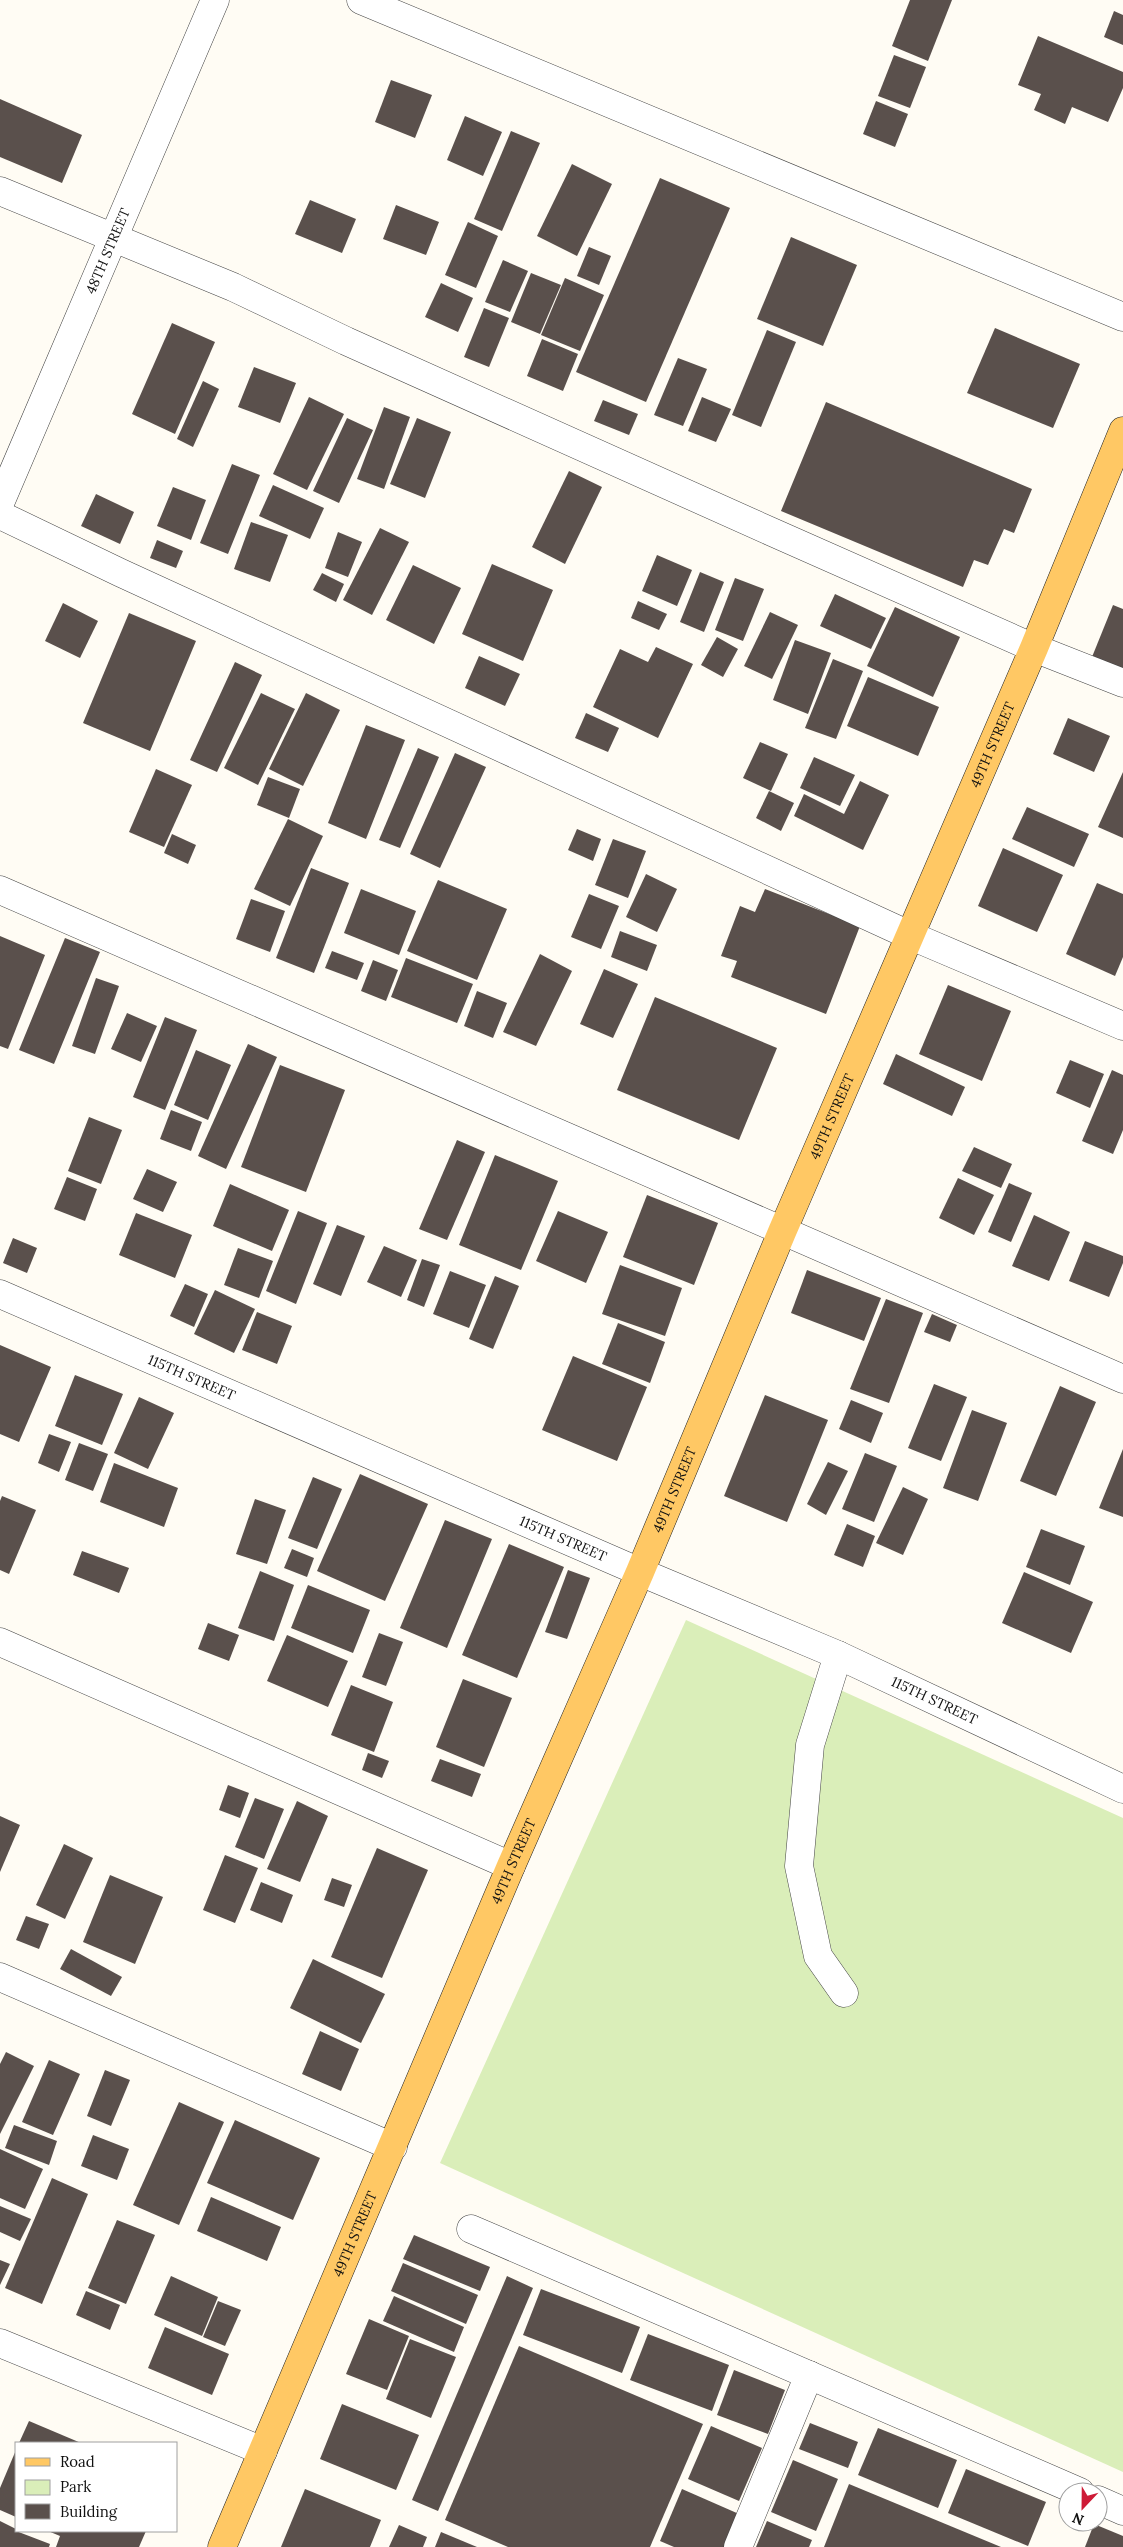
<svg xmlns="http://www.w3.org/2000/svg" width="1123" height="2547" viewBox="0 0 1123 2547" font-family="Lora,serif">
<rect width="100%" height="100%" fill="#fffcf4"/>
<polygon fill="#daeeb9" points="686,1620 1123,1818 1123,2472 440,2163"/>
<g fill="#5a504c">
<polygon points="910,0 952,0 928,61 892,46"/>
<polygon points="1114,11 1123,15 1123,45 1104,37"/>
<polygon points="1038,36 1123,72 1123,88 1108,122 1072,107 1065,124 1034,110 1041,94 1018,85"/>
<polygon points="894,55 926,67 910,108 878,96"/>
<polygon points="391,80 432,95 415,138 375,122"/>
<polygon points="0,99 82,135 62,183 0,157"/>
<polygon points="876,101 908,114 895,147 863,134"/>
<polygon points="465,116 502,132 483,176 447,160"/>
<polygon points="511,131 540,143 502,231 474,219"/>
<polygon points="572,164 612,184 577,256 537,236"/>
<polygon points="660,178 730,208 646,402 576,372"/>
<polygon points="310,200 356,219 342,253 295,234"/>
<polygon points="396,205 439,222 426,255 383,239"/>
<polygon points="468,222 498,236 476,288 445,275"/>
<polygon points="791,237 857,265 823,346 757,319"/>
<polygon points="589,247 611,256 599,285 577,276"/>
<polygon points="503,260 528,271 510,312 485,302"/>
<polygon points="531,273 561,285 540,334 511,322"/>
<polygon points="565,278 604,295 580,351 541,335"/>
<polygon points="441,283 473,298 458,332 425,317"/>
<polygon points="484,308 509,318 489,367 464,357"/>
<polygon points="172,323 215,342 175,434 132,414"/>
<polygon points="995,328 1080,364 1053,428 967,393"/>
<polygon points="767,330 796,342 761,427 732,415"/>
<polygon points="542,339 578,354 563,391 527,376"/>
<polygon points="678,358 707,369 683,426 654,415"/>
<polygon points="254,367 296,383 280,423 238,407"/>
<polygon points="203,381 219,389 193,447 177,439"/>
<polygon points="309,397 344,414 307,490 273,474"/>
<polygon points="702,397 731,409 716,442 688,431"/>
<polygon points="603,400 638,414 629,435 594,421"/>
<polygon points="826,402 1032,489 1014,533 1004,529 988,565 974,560 963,587 781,511"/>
<polygon points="384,407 410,417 384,489 357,479"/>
<polygon points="347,418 373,430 339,503 313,491"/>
<polygon points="417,418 451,432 425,498 390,484"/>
<polygon points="232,464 260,475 228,554 200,543"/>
<polygon points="569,471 602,487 565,564 532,547"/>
<polygon points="273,485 324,508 310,539 259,516"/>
<polygon points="173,487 206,500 191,540 157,526"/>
<polygon points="96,494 134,512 120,544 81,526"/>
<polygon points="251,522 288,535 270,582 234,569"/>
<polygon points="380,528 409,542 372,615 343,600"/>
<polygon points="338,532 362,542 348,577 325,568"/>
<polygon points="157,540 183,551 176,568 150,558"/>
<polygon points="657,555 692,570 677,606 642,591"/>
<polygon points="492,564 553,590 523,661 462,634"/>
<polygon points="413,565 461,588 434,644 386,620"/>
<polygon points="700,572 724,582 704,632 680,622"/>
<polygon points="322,573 344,584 336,602 313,590"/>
<polygon points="735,578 764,589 743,641 715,630"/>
<polygon points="835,594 886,618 871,649 820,626"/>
<polygon points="638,601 667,614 659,630 631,618"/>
<polygon points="63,603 98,621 80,658 45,641"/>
<polygon points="1113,605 1123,609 1123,670 1092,657"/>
<polygon points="895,607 960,637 933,697 867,666"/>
<polygon points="770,612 798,625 772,679 744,666"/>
<polygon points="129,613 196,641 150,751 83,723"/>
<polygon points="717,637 738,649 723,677 701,665"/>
<polygon points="795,640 831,653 808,714 773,700"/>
<polygon points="656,647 693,664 658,738 593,707 620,649 648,662"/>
<polygon points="479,656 520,674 505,706 465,688"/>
<polygon points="833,659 863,671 836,739 805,728"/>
<polygon points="235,662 262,675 217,772 190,760"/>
<polygon points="868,677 939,707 918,756 847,726"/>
<polygon points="261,693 295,709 258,785 224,768"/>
<polygon points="306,693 340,710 303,786 269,769"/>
<polygon points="586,713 619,728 608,752 575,738"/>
<polygon points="1068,718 1110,736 1094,772 1053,754"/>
<polygon points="366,725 405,740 366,839 328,823"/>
<polygon points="760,742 788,754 771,791 743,778"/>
<polygon points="418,748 439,757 400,848 379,840"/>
<polygon points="455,753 486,767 440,868 410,854"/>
<polygon points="814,757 855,775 840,806 800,788"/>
<polygon points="156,769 192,785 164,847 129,832"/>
<polygon points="1123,772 1123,838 1098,827"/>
<polygon points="268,777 300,789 289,818 257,805"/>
<polygon points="860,781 889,795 863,850 794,816 804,794 844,814"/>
<polygon points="769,791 794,803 781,831 756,818"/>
<polygon points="1027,807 1089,834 1074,867 1012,839"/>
<polygon points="288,819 323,836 290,906 254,889"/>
<polygon points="577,829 601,839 593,861 568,850"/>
<polygon points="172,834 196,845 188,864 164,853"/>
<polygon points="613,839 646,851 628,898 595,885"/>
<polygon points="1003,848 1063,875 1037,932 978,906"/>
<polygon points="311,868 349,883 314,973 276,958"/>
<polygon points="646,874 677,889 657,932 626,917"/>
<polygon points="438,880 507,909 477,980 407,951"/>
<polygon points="1097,883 1123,894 1123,957 1115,976 1066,954"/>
<polygon points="361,889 416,911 399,955 344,933"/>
<polygon points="765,889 860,926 826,1014 731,977 737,961 721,956 740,906 755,912"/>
<polygon points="589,894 619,906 601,949 571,937"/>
<polygon points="251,899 285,911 270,952 236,939"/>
<polygon points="620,931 657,945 647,971 611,957"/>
<polygon points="0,936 45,955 8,1049 0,1046"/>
<polygon points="65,938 100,952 54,1064 19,1050"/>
<polygon points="332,951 364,963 357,980 325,968"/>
<polygon points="540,954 572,971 536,1046 503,1032"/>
<polygon points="406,958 473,984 457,1023 391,997"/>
<polygon points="373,960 398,970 386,1001 361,991"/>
<polygon points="604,969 638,984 613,1038 580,1024"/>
<polygon points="96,978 119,986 95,1054 72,1046"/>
<polygon points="948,985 1011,1011 982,1081 919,1054"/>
<polygon points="477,991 507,1003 493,1038 464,1026"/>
<polygon points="655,997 777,1048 739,1140 617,1090"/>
<polygon points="127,1013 157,1026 141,1062 111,1049"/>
<polygon points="165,1017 197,1030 165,1110 133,1097"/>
<polygon points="248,1044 277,1057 226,1169 198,1156"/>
<polygon points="196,1050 231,1065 208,1120 174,1105"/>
<polygon points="896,1054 965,1087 952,1116 883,1084"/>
<polygon points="1070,1060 1104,1074 1090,1108 1056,1093"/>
<polygon points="280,1065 345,1090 306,1192 241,1167"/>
<polygon points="1112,1070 1123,1075 1123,1130 1113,1154 1082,1141"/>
<polygon points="171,1110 202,1122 191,1151 160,1139"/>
<polygon points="89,1117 122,1130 101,1184 68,1171"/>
<polygon points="457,1140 485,1152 447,1240 419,1229"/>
<polygon points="974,1147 1012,1164 1001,1188 962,1171"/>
<polygon points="495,1155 558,1181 521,1270 459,1245"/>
<polygon points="147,1169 177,1182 163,1212 133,1199"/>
<polygon points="67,1177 97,1189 85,1221 54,1209"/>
<polygon points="958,1178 994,1195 974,1235 939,1218"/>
<polygon points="1009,1183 1032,1193 1011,1242 988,1232"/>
<polygon points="230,1184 289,1210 272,1251 213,1226"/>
<polygon points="647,1195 718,1223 694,1285 623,1257"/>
<polygon points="298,1211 327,1223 296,1304 266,1291"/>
<polygon points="558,1211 608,1232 586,1283 536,1261"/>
<polygon points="136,1213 192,1235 175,1278 119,1255"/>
<polygon points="1034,1215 1070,1232 1049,1281 1012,1266"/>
<polygon points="337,1225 365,1236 341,1296 313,1284"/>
<polygon points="13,1238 37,1248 27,1273 3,1263"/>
<polygon points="1085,1241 1123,1256 1123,1263 1109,1297 1069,1281"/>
<polygon points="384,1246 417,1260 401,1297 367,1282"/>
<polygon points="238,1248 273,1261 259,1298 224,1285"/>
<polygon points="422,1259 440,1265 424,1307 407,1300"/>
<polygon points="620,1265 682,1288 665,1336 602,1314"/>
<polygon points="807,1270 881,1298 864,1341 791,1313"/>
<polygon points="450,1271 486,1285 469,1328 433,1314"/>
<polygon points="495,1276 519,1286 493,1349 469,1339"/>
<polygon points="185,1284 208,1294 194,1327 170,1316"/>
<polygon points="215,1290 255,1309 234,1353 194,1334"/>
<polygon points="886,1299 923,1313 889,1403 850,1389"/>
<polygon points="257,1312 292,1326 277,1364 242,1350"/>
<polygon points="932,1314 957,1325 950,1342 924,1332"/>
<polygon points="618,1323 665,1342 650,1383 602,1364"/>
<polygon points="0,1345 51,1367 19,1442 0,1434"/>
<polygon points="573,1356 647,1387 617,1461 542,1430"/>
<polygon points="75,1375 123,1394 102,1445 55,1426"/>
<polygon points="934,1384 967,1397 941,1461 908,1448"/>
<polygon points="1060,1386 1096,1402 1056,1496 1020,1481"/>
<polygon points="765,1395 828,1420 787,1522 724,1496"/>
<polygon points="139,1397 174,1413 148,1469 114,1453"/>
<polygon points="851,1400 883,1413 871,1443 839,1429"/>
<polygon points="972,1410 1007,1423 978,1501 943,1488"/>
<polygon points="49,1434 71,1442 59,1472 38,1463"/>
<polygon points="79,1443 108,1454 93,1491 65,1480"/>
<polygon points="1123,1449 1123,1517 1099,1508"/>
<polygon points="865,1453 897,1466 874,1522 842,1509"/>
<polygon points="828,1462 848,1471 826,1515 807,1504"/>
<polygon points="114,1463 178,1488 164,1527 100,1502"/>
<polygon points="360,1474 428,1504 385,1601 317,1571"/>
<polygon points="313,1477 342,1489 317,1549 288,1538"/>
<polygon points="903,1487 928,1499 903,1555 876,1543"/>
<polygon points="2,1496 36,1510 9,1574 0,1570 0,1501"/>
<polygon points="255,1499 286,1510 267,1564 236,1554"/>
<polygon points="445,1520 492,1539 447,1648 400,1628"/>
<polygon points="847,1524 875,1536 863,1567 834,1555"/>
<polygon points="1041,1529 1085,1546 1070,1585 1026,1567"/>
<polygon points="509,1544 564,1567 517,1678 462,1655"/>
<polygon points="292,1549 314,1558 307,1577 284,1568"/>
<polygon points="82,1551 129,1568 119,1593 73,1575"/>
<polygon points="568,1570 590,1578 567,1639 545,1632"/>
<polygon points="260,1571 294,1585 274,1641 238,1628"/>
<polygon points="1024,1572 1093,1602 1071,1653 1002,1623"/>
<polygon points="308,1585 370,1610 353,1653 291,1628"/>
<polygon points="208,1623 239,1635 229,1661 198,1649"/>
<polygon points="379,1633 403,1642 386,1686 362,1677"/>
<polygon points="287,1635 348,1661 328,1707 267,1681"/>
<polygon points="463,1679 512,1698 484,1767 436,1747"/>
<polygon points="351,1685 393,1702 374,1752 331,1735"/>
<polygon points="368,1753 389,1761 382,1778 362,1770"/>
<polygon points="440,1759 481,1774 472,1797 431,1781"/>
<polygon points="228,1785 249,1793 240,1818 219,1810"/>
<polygon points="255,1798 284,1809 264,1859 235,1847"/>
<polygon points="297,1801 328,1816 300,1882 267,1869"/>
<polygon points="0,1816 20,1825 0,1872"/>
<polygon points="64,1844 93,1858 65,1919 36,1905"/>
<polygon points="377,1848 428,1870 382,1978 331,1957"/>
<polygon points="225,1855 258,1868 235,1923 203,1910"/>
<polygon points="110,1875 163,1897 135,1964 83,1942"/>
<polygon points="332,1878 352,1885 344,1907 324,1900"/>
<polygon points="261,1882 293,1895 282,1923 250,1910"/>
<polygon points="26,1916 49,1924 39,1949 16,1940"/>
<polygon points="71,1949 122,1977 111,1996 60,1969"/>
<polygon points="313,1959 385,1994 361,2043 290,2008"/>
<polygon points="320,2031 359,2049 341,2091 302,2074"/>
<polygon points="6,2052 34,2066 0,2134 0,2064"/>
<polygon points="49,2060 80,2074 53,2135 22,2122"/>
<polygon points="105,2070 130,2080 111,2126 87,2116"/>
<polygon points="179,2102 224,2122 179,2225 133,2205"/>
<polygon points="235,2120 320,2158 293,2220 207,2183"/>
<polygon points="14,2125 57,2141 49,2165 5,2148"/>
<polygon points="93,2135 129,2149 117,2180 81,2166"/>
<polygon points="0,2149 43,2169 25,2209 0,2198"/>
<polygon points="52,2178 88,2194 42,2304 5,2288"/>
<polygon points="211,2197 281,2227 267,2261 197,2231"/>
<polygon points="0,2206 31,2219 20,2241 0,2232"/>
<polygon points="117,2220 155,2235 126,2304 88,2288"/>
<polygon points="414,2235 490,2267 480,2291 403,2259"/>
<polygon points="0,2260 10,2264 0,2285"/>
<polygon points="403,2263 478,2295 466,2324 391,2291"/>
<polygon points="171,2276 218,2297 202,2336 154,2315"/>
<polygon points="507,2276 533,2288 438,2511 412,2500"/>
<polygon points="541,2289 640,2327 622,2373 523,2335"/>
<polygon points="86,2291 120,2305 110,2330 76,2315"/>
<polygon points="394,2296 464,2327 454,2352 383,2321"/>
<polygon points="218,2301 241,2310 225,2346 203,2337"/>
<polygon points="369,2319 409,2336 387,2390 346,2374"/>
<polygon points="165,2327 229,2354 212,2395 148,2368"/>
<polygon points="648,2334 729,2365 712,2411 630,2380"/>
<polygon points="410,2339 456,2357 431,2418 386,2399"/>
<polygon points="519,2346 703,2424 650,2547 508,2547 445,2520"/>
<polygon points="734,2370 785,2390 768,2434 717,2415"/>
<polygon points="342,2404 419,2435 396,2490 320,2459"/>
<polygon points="29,2421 81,2443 19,2443"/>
<polygon points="810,2423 858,2442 848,2468 799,2449"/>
<polygon points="711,2426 762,2448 739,2501 688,2479"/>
<polygon points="878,2428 957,2460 938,2508 858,2475"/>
<polygon points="16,2450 16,2517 0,2510 0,2488"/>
<polygon points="793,2460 838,2479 816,2531 771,2512"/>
<polygon points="966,2469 1046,2502 1028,2546 948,2513"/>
<polygon points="849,2484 1001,2547 824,2547"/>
<polygon points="305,2489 381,2520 370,2547 281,2547"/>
<polygon points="682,2489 739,2514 724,2547 674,2547 660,2541"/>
<polygon points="0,2521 16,2529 16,2531 50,2544 49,2547 0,2547"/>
<polygon points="767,2521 812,2540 809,2547 756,2547"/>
<polygon points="1094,2524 1123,2536 1123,2547 1085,2547"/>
<polygon points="399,2525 427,2537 423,2547 389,2547"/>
<polygon points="48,2531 146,2531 139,2547 56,2547 60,2536"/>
<polygon points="441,2532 477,2547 435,2547"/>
</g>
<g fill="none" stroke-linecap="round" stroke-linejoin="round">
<g stroke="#444" stroke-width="29">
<g id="minor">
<polyline points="361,0 1123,317"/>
<polyline points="0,191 233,287 346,341 772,532 1034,648 1123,683"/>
<path id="s1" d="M0 503 215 0"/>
<polyline points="0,515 121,573 909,935 1123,1026"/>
<polyline points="0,890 1123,1379"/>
<path id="s2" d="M0 1294 640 1572 838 1655 1123 1789"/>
<polyline points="0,1642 511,1866"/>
<polyline points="838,1655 810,1745 799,1866 818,1956 844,1993"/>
<polyline points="0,1977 393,2147"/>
<polyline points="471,2229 1080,2492"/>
<polyline points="0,2343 263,2451"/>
<polyline points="1098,2500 1123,2511"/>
<polyline points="738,2547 809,2375"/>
</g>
</g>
<g stroke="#222" stroke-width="29">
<g id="major">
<path id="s3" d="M222 2547 511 1866 640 1572 782 1232 1034 648 1123 431"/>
</g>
</g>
<use href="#minor" stroke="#fff" stroke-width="28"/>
<use href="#major" stroke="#ffc864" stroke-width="28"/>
</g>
<g text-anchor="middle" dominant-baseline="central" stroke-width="5" stroke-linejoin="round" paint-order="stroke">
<g font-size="14" fill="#111" stroke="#fff">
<text stroke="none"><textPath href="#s1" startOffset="274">48TH STREET</textPath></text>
<text stroke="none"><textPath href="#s3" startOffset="1960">49TH STREET</textPath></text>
<text stroke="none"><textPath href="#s3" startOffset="1555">49TH STREET</textPath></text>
<text stroke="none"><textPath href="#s2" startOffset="209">115TH STREET</textPath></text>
<text stroke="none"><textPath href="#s3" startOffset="1150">49TH STREET</textPath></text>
<text stroke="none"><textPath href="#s2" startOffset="614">115TH STREET</textPath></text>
<text stroke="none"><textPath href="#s2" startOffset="1019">115TH STREET</textPath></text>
<text stroke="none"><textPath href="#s3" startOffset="745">49TH STREET</textPath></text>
<text stroke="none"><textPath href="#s3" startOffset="340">49TH STREET</textPath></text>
</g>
</g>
<rect x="15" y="2442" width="162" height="90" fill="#ffffff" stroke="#a0a0a0"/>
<rect x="25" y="2458" width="25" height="8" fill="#ffc864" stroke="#a0a0a0"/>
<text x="60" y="2467" font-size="15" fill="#111111">Road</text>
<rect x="25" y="2480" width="25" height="15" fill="#daeeb9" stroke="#a0a0a0"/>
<text x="60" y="2492" font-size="15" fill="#111111">Park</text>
<rect x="25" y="2504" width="25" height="15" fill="#5a504c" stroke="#a0a0a0"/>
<text x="60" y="2517" font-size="15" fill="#111111">Building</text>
<g transform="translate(1083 2507) rotate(202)"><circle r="24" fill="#ffffff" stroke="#a0a0a0"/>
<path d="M0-4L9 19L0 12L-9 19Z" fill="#ce1b37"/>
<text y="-8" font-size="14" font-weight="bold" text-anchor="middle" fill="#111111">N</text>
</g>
</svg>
